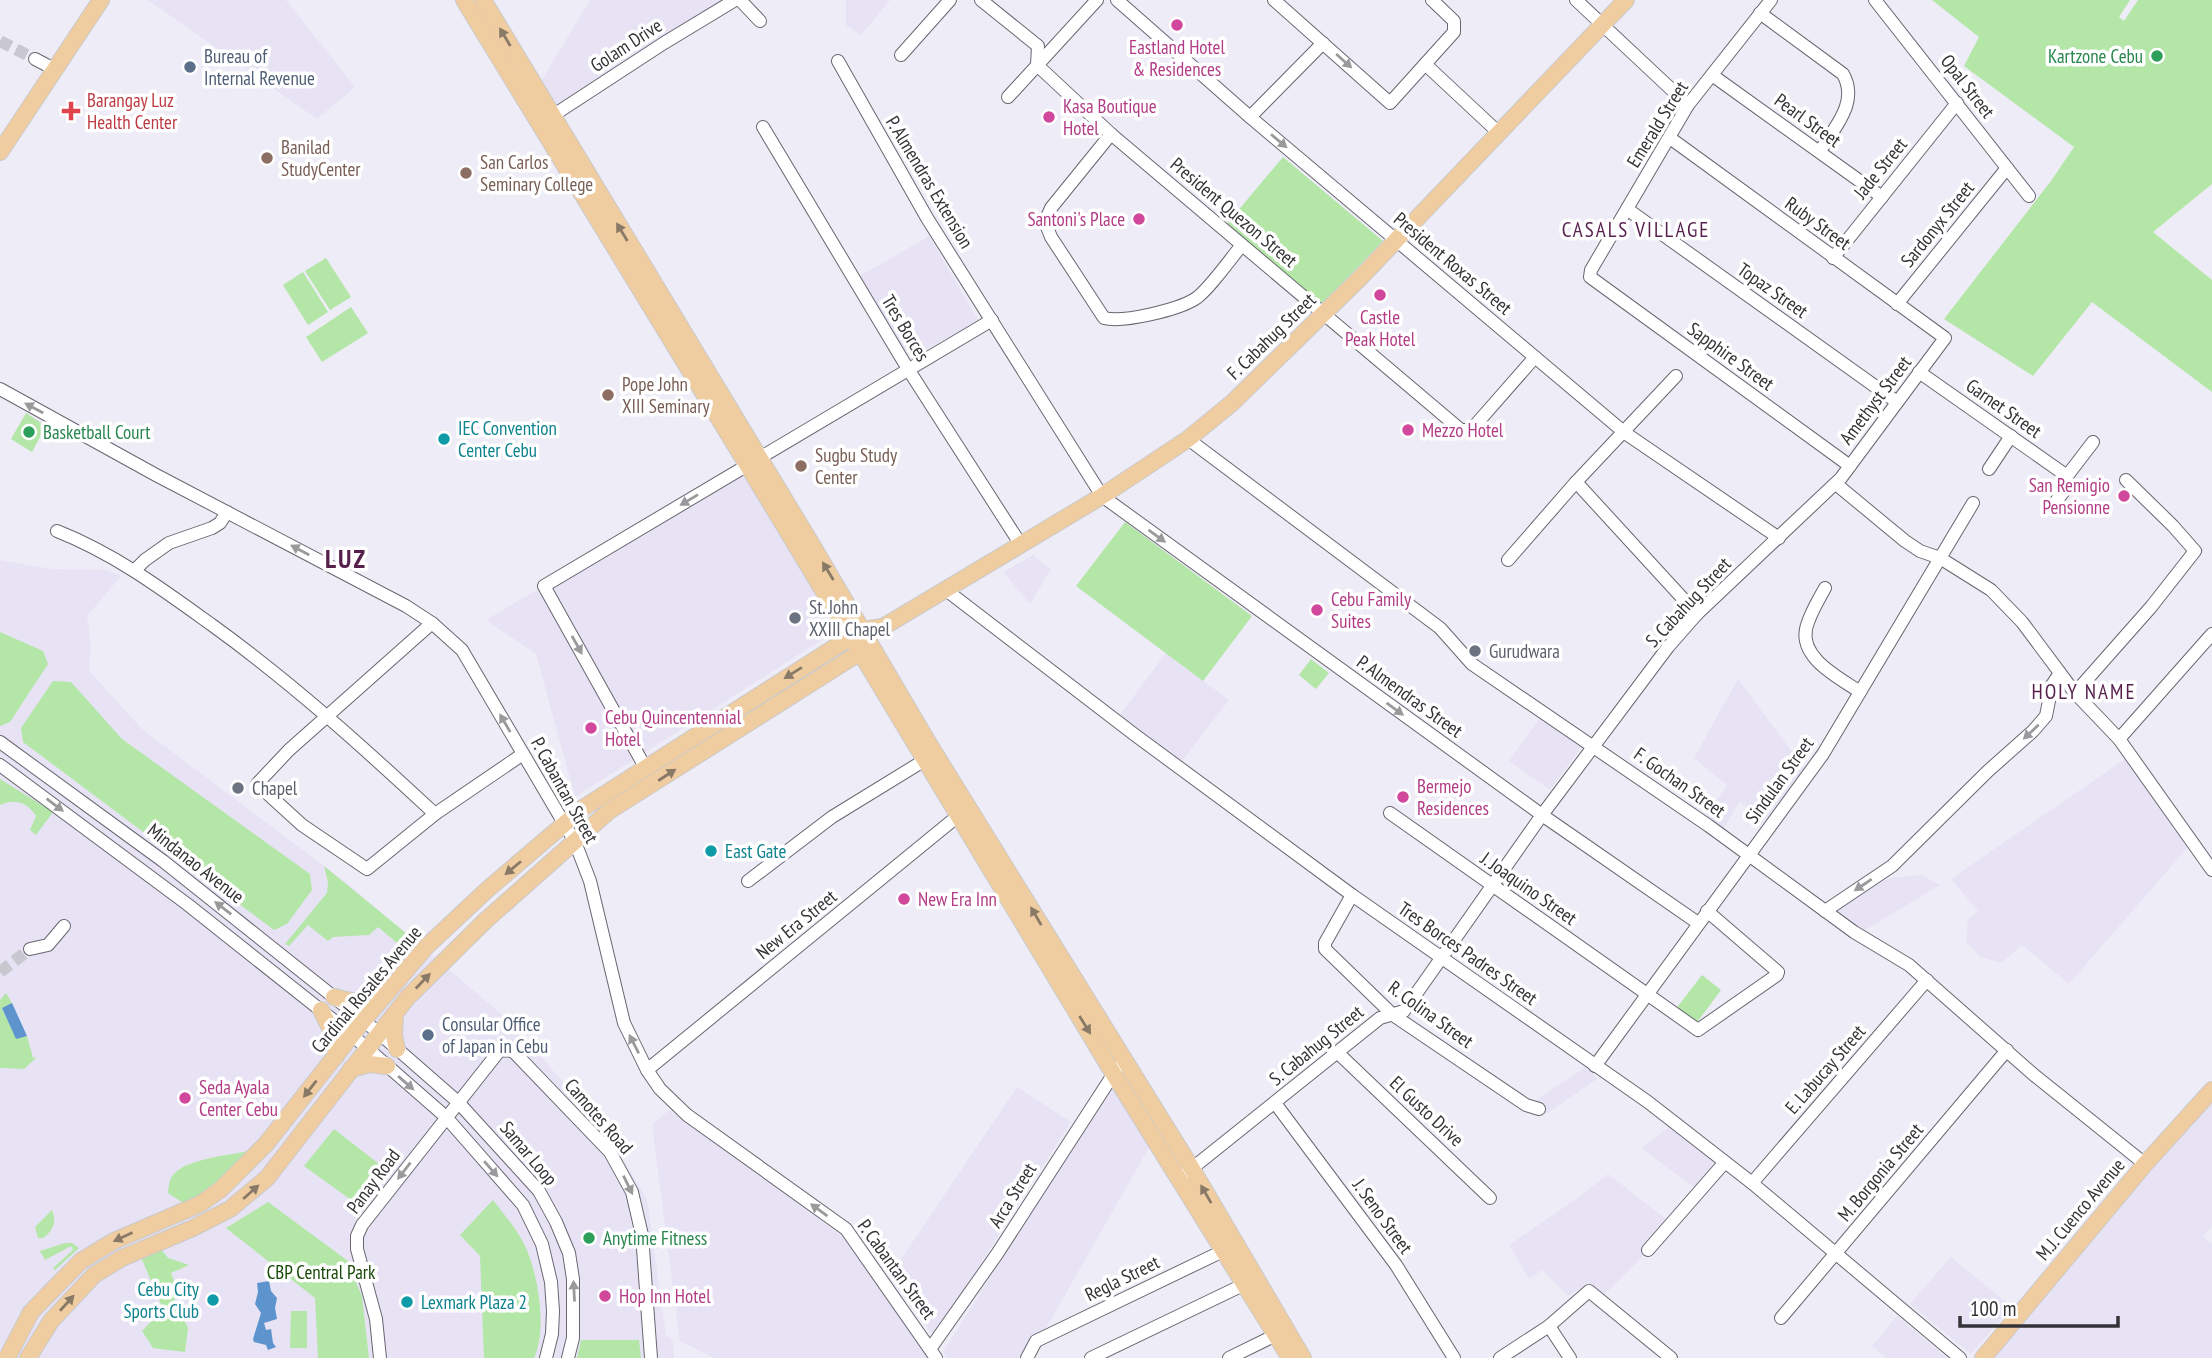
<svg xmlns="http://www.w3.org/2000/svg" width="2212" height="1358" viewBox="0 0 2212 1358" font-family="'PT Sans Narrow',sans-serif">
<rect width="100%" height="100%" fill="#eeecf6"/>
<g fill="#e7e3f5">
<polygon points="148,0 286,0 355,87 317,119"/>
<polygon points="590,0 724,0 558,110 540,83"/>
<polygon points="846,0 890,0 861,35 846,25"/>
<polygon points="929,236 978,320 920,353 902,349 860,276"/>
<polygon points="742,469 834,620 834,629 828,636 575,797 536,654 486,620"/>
<polygon points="1033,555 1051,569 1030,604 1003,572"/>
<polygon points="0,560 52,569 105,570 121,576 87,616 91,646 89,671 142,729 348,884 513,1024 609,1136 647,1199 666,1335 673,1341 674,1358 0,1358"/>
<polygon points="1166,653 1229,700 1182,761 1120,715"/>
<polygon points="1738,679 1804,768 1763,823 1740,801 1723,830 1706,816 1727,785 1694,758"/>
<polygon points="1539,719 1582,746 1550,790 1509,761"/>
<polygon points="2125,759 2187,848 2069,984 2022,945 2001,963 1980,957 1966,942 1968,920 1978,911 1951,879"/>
<polygon points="1921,875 1940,885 1862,932 1833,911 1889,878"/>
<polygon points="1588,1065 1597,1079 1544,1115 1534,1102"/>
<polygon points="1113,1084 1152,1142 1029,1358 947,1358 943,1352"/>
<polygon points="1017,1087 1071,1122 934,1336 889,1277"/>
<polygon points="2212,1103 2212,1226 2203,1237 2212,1244 2212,1358 1993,1358 2139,1184"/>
<polygon points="669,1110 844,1237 929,1358 714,1358 680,1341 652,1125"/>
<polygon points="1672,1125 1719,1164 1695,1188 1641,1148"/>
<polygon points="1608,1174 1670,1222 1647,1252 1603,1296 1588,1283 1568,1296 1542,1270 1529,1279 1509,1245 1579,1197"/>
<polygon points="1951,1257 2012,1307 1971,1354 1910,1304"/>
<polygon points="1897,1316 1947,1358 1887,1358 1872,1346"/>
</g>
<g fill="#b3e6a7">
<polygon points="1932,0 2130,0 2119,17 2124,21 2138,0 2212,0 2212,184 2153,232 2212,280 2212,392 2092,302 2033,376 1944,319 2051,181 2074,147 1964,66 1979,37"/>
<polygon points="1283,157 1383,241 1321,305 1226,225"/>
<polygon points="326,258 351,297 330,310 305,271"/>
<polygon points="303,272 328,312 308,325 283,285"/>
<polygon points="351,307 368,333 322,362 306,337"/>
<polygon points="26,413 46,426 32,452 11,439"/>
<polygon points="1125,522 1252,616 1203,681 1076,586"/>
<polygon points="0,632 43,651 48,664 10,722 0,726"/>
<polygon points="1311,659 1329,673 1316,689 1299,675"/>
<polygon points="53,681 71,682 122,739 310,874 312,890 287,924 274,930 23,742 21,728"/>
<path d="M0 779 53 812 36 835 30 830 36 816C28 802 14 798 0 805Z"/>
<polygon points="324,866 412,938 403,948 378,927 369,935 333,937 328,941 308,925 289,946 285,944 327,893 328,882"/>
<polygon points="1702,975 1721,990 1695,1025 1675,1010"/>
<polygon points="6,993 12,1003 2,1009 16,1038 27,1036 33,1058 37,1057 24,1069 0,1068 0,1000"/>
<polygon points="334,1129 388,1171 365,1210 304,1166"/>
<path d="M249 1151 248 1155 200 1198 183 1203 168 1193C169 1185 169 1178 175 1173 188 1159 230 1155 249 1151Z"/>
<path d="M493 1200C503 1213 514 1226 522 1240 538 1269 548 1329 534 1358H484L480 1256 460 1235Z"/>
<polygon points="268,1202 348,1261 362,1297 369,1358 318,1358 315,1298 226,1228"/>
<path d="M52 1210C57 1221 53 1231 43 1238H38L35 1227Z"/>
<polygon points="65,1243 72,1243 79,1248 55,1270 53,1268 73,1250 71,1246 45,1260 40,1251"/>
<polygon points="161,1249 168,1258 189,1265 171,1273 176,1286 170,1289 188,1328 185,1352 153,1348 142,1331 163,1309 141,1257"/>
<polygon points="291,1311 307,1311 307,1348 290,1348"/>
<polygon points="581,1340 639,1340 641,1358 577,1358"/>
</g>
<g fill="#5d94ce">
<polygon points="12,1003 27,1036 16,1039 2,1008"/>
<polygon points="269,1281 271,1291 277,1298 275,1308 277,1319 264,1323 266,1330 271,1329 273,1343 276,1347 268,1350 266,1345 254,1342 253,1339 261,1313 255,1304 258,1292 257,1283"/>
</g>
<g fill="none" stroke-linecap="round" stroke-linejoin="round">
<g stroke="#c9c7d0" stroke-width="12" stroke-dasharray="12 6" stroke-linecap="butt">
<polyline points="0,41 35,59"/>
<polyline points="0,972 30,949"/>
</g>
<g stroke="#686670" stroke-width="14">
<g id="minor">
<polyline points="740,0 760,21"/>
<polyline points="981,0 1038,46 1037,65 1111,134 1461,430 1471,430 1535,357"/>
<polyline points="1117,0 1250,117 1625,433 1779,538"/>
<polyline points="1274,0 1390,103 1454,32 1454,21 1432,0"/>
<polyline points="1576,0 1688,105"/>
<polyline points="1771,0 1688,105 1591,270 1590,277 1850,466"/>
<polyline points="1875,0 2029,196"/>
<path d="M1760 13 1843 74C1859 102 1835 127 1820 151"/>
<polyline points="901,55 950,0"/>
<polyline points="35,59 54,69"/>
<polyline points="838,61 927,218 1102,496 1542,815 1698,923"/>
<polyline points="1425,64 1499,133"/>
<polyline points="1712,75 1882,197"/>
<polyline points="1008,97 1097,0"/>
<polyline points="1250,117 1323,43"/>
<polyline points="546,120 664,43 735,0"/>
<polyline points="763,127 908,369 1021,545"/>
<path d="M1111 134 1051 208 1045 222 1051 237 1104 318C1123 323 1177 310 1195 299 1208 291 1231 258 1242 245"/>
<polyline points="1627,209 1897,402"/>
<polyline points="1833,258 1957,103"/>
<polyline points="1897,304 2007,168"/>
<polyline points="1919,372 2067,476"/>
<polyline points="0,389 156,475 406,606 432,623 462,650 575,842 590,881 624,1023 647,1070 660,1089 687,1115 846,1229 936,1358"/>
<polyline points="1188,439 1440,628 1472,664 1709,826 1854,932 1909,965 2034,1075 2145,1164"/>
<polyline points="1989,469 2011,436"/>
<polyline points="1576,482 1697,614"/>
<polyline points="1836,484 1905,541 1920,551 1940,558 1991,590 2022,622 2075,693 2119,739 2212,870"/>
<polyline points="2053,505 2065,490 2067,476 2093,442"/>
<path d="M57 531C115 554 162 589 212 625 291 682 363 747 435 814"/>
<polyline points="1508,560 1576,482 1676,376"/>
<polyline points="135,570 145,560 169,543 212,528 220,523 227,512"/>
<path d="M1825 588C1818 601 1809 615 1806 629 1800 659 1840 678 1860 692"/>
<polyline points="946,590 1135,735 1352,895 1648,1102 1752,1183 1960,1358"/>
<polyline points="432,623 289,750 257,784 302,825 367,869 435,814 523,754"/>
<polyline points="2075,693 2151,607 2195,551 2173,526 2126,480"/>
<polyline points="2119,739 2212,634"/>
<polyline points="0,742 163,861 379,1033 458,1102 539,1191 556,1222 569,1253 573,1279 573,1338 568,1358"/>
<polyline points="0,765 187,904 352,1035 446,1117 523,1205 542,1244 551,1282 553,1311 552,1334 546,1358"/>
<polyline points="645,767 544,586 992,320"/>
<polyline points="1390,813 1698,1030 1777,975 1778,972 1707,911"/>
<polyline points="748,881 832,817 933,755"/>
<polyline points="1352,895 1325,943 1325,949 1393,1015 1526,1105 1539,1109"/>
<polyline points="1825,911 1892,866 1988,771 2033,731 2046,716 2052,685 2060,673"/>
<polyline points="30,949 48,945 64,926"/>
<polyline points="1338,1053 1490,1198"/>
<polyline points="1595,1066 1823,754 1973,503"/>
<polyline points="647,1070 964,811"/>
<polyline points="1275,1103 1396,1265 1454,1358"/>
<polyline points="1185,1174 1380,1018 1404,1011 1542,815 1668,647 1697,614 1841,478 1945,338 1670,138"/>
<polyline points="1752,1183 1927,980"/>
<polyline points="1648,1250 1725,1162"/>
<polyline points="1781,1318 2007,1050"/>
<polyline points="1549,1326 1570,1358"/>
<polyline points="930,1349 997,1254 1118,1067"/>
<polyline points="380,1358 376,1319 357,1249 357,1236 362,1225 500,1050 513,1051 610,1152 632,1192 642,1235 651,1358"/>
<polyline points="1027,1358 1036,1341 1225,1250"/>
<polyline points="1091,1358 1245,1284"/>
<polyline points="1229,1358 1282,1332"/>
<polyline points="1500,1358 1549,1326 1589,1291 1671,1358"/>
</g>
</g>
<g stroke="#cacacb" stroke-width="18">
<g id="major">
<polyline points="464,0 782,522 1113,1073 1290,1358"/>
<polyline points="483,0 812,545 929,744 1192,1169 1303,1358"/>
<polyline points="0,152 101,0"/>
<path d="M334 997C351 1002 364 1004 381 999"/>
<polyline points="321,1010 335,1038 336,1056"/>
<polyline points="395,1014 394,1036 397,1049"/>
<polyline points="351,1069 369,1064 387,1066"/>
<polyline points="7,1358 31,1312 81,1261 114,1241 200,1204 220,1190 266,1144 363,1021 426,947 488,889 583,808 862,630 883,627 1102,496 1188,439 1232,403 1360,278 1626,0"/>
<polyline points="28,1358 51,1321 94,1275 122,1258 193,1228 230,1209 267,1178 407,998 485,921 609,811 867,648"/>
<polyline points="1983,1358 2145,1164 2212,1090"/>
</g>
</g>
<use href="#minor" stroke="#fff" stroke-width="12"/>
<use href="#major" stroke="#f0cda0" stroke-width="16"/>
</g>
<defs><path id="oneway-solid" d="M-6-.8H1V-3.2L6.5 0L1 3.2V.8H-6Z" transform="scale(1.75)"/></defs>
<g fill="#897967">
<use href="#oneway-solid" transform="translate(505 37) rotate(-121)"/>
<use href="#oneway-solid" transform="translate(622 232) rotate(-121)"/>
<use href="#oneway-solid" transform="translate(828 571) rotate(-121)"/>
<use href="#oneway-solid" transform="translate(793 673) rotate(148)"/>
<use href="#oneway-solid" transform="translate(667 775) rotate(-33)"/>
<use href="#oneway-solid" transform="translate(513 868) rotate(140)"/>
<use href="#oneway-solid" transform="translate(1036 916) rotate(-120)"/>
<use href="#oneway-solid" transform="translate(423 981) rotate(-46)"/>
<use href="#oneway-solid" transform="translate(1085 1025) rotate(58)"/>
<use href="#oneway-solid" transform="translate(310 1089) rotate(128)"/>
<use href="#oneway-solid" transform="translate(251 1192) rotate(-42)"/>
<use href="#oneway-solid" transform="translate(1206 1194) rotate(-120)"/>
<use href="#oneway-solid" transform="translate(123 1237) rotate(155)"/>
<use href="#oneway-solid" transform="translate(67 1303) rotate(-48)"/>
</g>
<g fill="#9a9a9c">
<use href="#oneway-solid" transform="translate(1344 61) rotate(42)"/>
<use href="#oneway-solid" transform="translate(1279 141) rotate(40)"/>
<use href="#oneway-solid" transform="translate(34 408) rotate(-152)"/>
<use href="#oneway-solid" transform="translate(689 500) rotate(149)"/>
<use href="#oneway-solid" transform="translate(1157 536) rotate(36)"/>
<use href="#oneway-solid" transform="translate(300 550) rotate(-152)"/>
<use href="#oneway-solid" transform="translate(577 645) rotate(61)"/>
<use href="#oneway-solid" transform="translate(1395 709) rotate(36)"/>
<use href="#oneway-solid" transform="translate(505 723) rotate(-120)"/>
<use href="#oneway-solid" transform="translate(2031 732) rotate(137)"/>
<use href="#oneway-solid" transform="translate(55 805) rotate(37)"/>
<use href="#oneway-solid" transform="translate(1863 885) rotate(146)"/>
<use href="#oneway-solid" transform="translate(223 908) rotate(-142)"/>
<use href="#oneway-solid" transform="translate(634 1044) rotate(-117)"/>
<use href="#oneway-solid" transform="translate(406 1083) rotate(41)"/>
<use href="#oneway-solid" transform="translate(491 1169) rotate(49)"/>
<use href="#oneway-solid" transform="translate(404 1171) rotate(128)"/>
<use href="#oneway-solid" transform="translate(628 1185) rotate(64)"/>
<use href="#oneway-solid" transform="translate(819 1210) rotate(-144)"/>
<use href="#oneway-solid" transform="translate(574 1291) rotate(-93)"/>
</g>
<g fill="#d1479c" stroke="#fff" stroke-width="2.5">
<circle cx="1177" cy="25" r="7"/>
<circle cx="1049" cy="117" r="7"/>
<circle cx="1139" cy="219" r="7"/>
<circle cx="1380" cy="295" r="7"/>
<circle cx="1408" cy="430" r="7"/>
<circle cx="2124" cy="496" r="7"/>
<circle cx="1317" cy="610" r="7"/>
<circle cx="591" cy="728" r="7"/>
<circle cx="1403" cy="797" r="7"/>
<circle cx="904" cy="899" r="7"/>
<circle cx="185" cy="1098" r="7"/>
<circle cx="605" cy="1296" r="7"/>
</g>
<g fill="#2e9e5b" stroke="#fff" stroke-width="2.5">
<circle cx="2157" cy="56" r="7"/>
<circle cx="29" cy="432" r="7"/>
<circle cx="589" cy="1238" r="7"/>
</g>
<g fill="#5c6f8a" stroke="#fff" stroke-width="2.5">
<circle cx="190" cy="67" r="7"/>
<circle cx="428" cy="1035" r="7"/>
</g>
<path fill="#e0444e" stroke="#fff" stroke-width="2.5" d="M67.5 100.5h7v7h7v7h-7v7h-7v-7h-7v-7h7z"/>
<g fill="#8d6e63" stroke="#fff" stroke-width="2.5">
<circle cx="267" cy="158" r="7"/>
<circle cx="466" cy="173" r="7"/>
<circle cx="608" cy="395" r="7"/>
<circle cx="801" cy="466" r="7"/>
</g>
<g fill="#0f9aa8" stroke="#fff" stroke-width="2.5">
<circle cx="444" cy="439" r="7"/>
<circle cx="711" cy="851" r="7"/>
<circle cx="213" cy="1300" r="7"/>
<circle cx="407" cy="1302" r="7"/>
</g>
<g fill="#6b7280" stroke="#fff" stroke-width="2.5">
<circle cx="795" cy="618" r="7"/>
<circle cx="1475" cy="651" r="7"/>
<circle cx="238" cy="788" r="7"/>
</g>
<g text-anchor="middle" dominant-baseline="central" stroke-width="7" stroke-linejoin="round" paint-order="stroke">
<g font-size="19" fill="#343438" stroke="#fff">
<text transform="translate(626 45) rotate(-33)">Golam Drive</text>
<text transform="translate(1968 86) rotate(52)">Opal Street</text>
<text transform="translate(1808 120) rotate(36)">Pearl Street</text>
<text transform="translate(1657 124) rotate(-58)">Emerald Street</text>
<text transform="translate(1880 168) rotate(-51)">Jade Street</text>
<text transform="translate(930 182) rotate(59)">P. Almendras Extension</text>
<text transform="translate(1234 212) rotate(40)">President Quezon Street</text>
<text transform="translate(1818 223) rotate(36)">Ruby Street</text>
<text transform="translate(1937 224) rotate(-51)">Sardonyx Street</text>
<text transform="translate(1453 263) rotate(40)">President Roxas Street</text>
<text transform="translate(1773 290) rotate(35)">Topaz Street</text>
<text transform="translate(906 328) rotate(59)">Tres Borces</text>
<text transform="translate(1271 336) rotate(-44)">F. Cabahug Street</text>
<text transform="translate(1731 356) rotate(36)">Sapphire Street</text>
<text transform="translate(1875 400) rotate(-53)">Amethyst Street</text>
<text transform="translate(2004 408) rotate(35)">Garnet Street</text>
<text transform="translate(1688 602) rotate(-47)">S. Cabahug Street</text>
<text transform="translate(1410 696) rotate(36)">P. Almendras Street</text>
<text transform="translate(1779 780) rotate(-54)">Sindulan Street</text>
<text transform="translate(1680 782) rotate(35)">F. Gochan Street</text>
<text transform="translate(565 790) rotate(61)">P. Cabantan Street</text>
<text transform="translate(196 863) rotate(38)">Mindanao Avenue</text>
<text transform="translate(1529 888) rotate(35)">J. Joaquino Street</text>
<text transform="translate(796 924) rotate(-39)">New Era Street</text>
<text transform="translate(1468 953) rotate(35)">Tres Borces Padres Street</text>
<text transform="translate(366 989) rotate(-50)">Cardinal Rosales Avenue</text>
<text transform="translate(1431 1014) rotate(36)">R. Colina Street</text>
<text transform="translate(1316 1045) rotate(-39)">S. Cabahug Street</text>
<text transform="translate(1825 1069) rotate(-49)">E. Labucay Street</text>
<text transform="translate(1427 1111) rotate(43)">El Gusto Drive</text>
<text transform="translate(599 1116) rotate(49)">Camotes Road</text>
<text transform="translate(529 1153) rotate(50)">Samar Loop</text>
<text transform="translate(1880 1172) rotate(-50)">M. Borgonia Street</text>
<text transform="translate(373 1181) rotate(-53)">Panay Road</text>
<text transform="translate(1012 1195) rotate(-58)">Arca Street</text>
<text transform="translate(2080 1209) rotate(-50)">M.J. Cuenco Avenue</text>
<text transform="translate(1383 1216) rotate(54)">J. Seno Street</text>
<text transform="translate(897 1269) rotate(54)">P. Cabantan Street</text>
<text transform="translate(1122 1278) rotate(-26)">Regla Street</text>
</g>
<g font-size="19" fill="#b23c85" stroke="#fff" text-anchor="start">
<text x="1177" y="47" text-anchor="middle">Eastland Hotel<tspan x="1177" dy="22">&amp; Residences</tspan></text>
<text x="1063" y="106">Kasa Boutique<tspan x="1063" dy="22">Hotel</tspan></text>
<text x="1125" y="219" text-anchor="end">Santoni's Place</text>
<text x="1380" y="317" text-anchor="middle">Castle<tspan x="1380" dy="22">Peak Hotel</tspan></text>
<text x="1422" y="430">Mezzo Hotel</text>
<text x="2110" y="485" text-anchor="end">San Remigio<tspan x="2110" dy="22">Pensionne</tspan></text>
<text x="1331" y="599">Cebu Family<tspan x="1331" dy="22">Suites</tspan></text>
<text x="605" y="717">Cebu Quincentennial<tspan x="605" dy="22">Hotel</tspan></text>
<text x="1417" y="786">Bermejo<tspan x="1417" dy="22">Residences</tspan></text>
<text x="918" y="899">New Era Inn</text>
<text x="199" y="1087">Seda Ayala<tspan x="199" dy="22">Center Cebu</tspan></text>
<text x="619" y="1296">Hop Inn Hotel</text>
</g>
<g font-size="19" fill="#4e5e75" stroke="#fff" text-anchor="start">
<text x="204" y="56">Bureau of<tspan x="204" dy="22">Internal Revenue</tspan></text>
<text x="442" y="1024">Consular Office<tspan x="442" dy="22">of Japan in Cebu</tspan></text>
</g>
<g font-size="19" fill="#27864d" stroke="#fff" text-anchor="start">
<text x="2143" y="56" text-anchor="end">Kartzone Cebu</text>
<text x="43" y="432">Basketball Court</text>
<text x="603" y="1238">Anytime Fitness</text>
</g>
<g font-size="19" fill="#be3a42" stroke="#fff" text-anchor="start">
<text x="87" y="100">Barangay Luz<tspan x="87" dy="22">Health Center</tspan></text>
</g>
<g font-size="19" fill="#785e54" stroke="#fff" text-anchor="start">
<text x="281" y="147">Banilad<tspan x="281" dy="22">StudyCenter</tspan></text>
<text x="480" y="162">San Carlos<tspan x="480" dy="22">Seminary College</tspan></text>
<text x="622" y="384">Pope John<tspan x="622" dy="22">XIII Seminary</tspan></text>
<text x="815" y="455">Sugbu Study<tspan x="815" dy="22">Center</tspan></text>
</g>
<g font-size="19" fill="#0d838f" stroke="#fff" text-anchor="start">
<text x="458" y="428">IEC Convention<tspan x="458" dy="22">Center Cebu</tspan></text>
<text x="725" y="851">East Gate</text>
<text x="199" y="1289" text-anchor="end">Cebu City<tspan x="199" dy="22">Sports Club</tspan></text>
<text x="421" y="1302">Lexmark Plaza 2</text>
</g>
<g font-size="19" fill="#5b616d" stroke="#fff" text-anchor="start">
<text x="809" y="607">St. John<tspan x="809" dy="22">XXIII Chapel</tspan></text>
<text x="1489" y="651">Gurudwara</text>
<text x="252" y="788">Chapel</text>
</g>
<g font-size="19" fill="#174906" stroke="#fff">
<text x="321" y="1272">CBP Central Park</text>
</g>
<g font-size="21" letter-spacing="2" fill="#561f4c" stroke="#fff">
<text x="1636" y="229">CASALS VILLAGE</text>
<text x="2084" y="691">HOLY NAME</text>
</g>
<g font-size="26" font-weight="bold" letter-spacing="2" fill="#561f4c" stroke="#fff">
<text x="346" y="558">LUZ</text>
</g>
</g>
<path d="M1960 1316v10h158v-10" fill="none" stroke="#343438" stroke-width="3.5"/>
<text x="1970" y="1316" font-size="21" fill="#343438" stroke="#ffffff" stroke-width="5" paint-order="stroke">100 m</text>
</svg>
